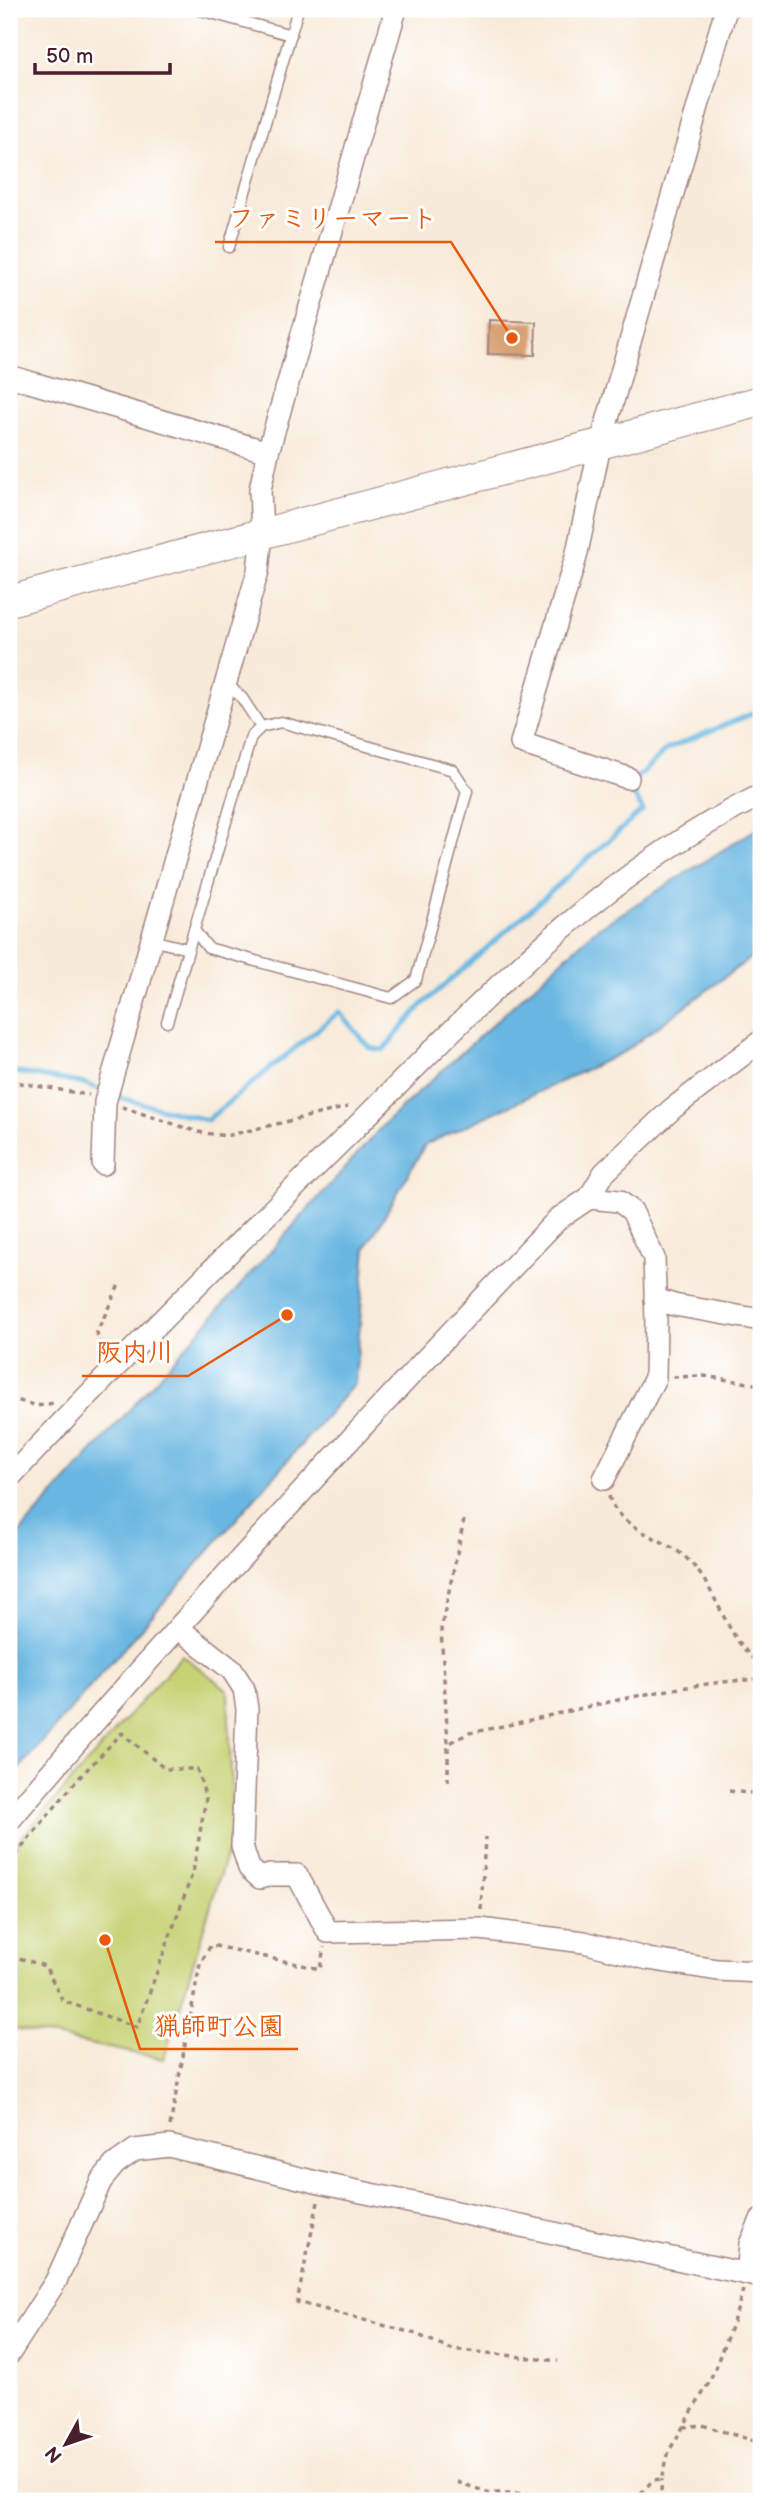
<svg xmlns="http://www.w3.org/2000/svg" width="770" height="2510" viewBox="0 0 770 2510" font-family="'Balsamiq Sans','Klee One',sans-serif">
<rect width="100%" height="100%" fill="#fff"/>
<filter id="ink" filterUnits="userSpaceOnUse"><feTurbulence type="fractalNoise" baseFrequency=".0143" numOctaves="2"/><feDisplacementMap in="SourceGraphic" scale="14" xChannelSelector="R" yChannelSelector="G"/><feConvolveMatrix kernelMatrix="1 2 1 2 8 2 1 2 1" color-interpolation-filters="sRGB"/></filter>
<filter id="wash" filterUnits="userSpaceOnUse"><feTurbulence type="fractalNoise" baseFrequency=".00686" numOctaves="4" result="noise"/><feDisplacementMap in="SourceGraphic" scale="28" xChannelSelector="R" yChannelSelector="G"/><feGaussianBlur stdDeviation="1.57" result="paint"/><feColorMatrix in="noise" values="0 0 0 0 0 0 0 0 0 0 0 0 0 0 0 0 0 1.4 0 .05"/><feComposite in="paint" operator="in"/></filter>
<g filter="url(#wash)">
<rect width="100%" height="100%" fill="#f8ead8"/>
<polygon fill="#c6d375" stroke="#887950" stroke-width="2" points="182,1655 228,1690 233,1832 164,2059 9,2028 9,1852"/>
<polygon fill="#67b6e1" stroke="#586a86" stroke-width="2" points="761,826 761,950 624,1052 425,1145 366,1248 355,1383 9,1780 9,1545 384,1124 595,930"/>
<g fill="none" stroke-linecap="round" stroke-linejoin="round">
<g stroke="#67b6e1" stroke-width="5">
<polyline points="9,1071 86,1084 102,1090"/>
<polyline points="111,1094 128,1100 207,1120 339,1012 370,1048 383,1050 421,1006 643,810 628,786 667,749 761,710"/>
<polyline points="9,2026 18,1975"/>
</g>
</g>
<g id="blocks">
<polygon fill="#d8a274" points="489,320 536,322 535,355 488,354"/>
</g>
</g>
<g filter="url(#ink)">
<use href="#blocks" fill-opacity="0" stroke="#a18482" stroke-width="2"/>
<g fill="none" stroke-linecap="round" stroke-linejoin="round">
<g stroke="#a18482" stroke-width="13">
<g id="lane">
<polyline points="197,9 291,35"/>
<polyline points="229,247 298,9"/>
<polyline points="226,683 242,698 261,727 281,722 453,770 467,791 416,980 391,998 208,948 194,930 251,737 261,727"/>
<polyline points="151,940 188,949"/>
<polyline points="167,1022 194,930"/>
</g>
</g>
<g stroke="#a18482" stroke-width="24">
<g id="street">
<polyline points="9,376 268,452"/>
<polyline points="628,778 521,743 576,557 600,446 726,9"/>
<polyline points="103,1164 105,1102 258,571 262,533 260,490 268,452 396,9"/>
<polyline points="589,1198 619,1201 632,1211 654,1258 656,1320 655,1378 604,1479"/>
<polyline points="655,1299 674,1305 761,1320"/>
<path d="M9 1478C120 1360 235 1246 351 1132 477 1006 599 874 761 795"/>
<polyline points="178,1628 232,1670 244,1689 247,1709 242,1846 249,1868 260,1878 270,1875 297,1875 328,1932 480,1929 584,1942 648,1959 718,1970 761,1972"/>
<path d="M9 1821C185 1614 371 1416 558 1219L589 1198 604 1173 672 1109 761 1041"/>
<polyline points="747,2274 750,2244 761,2220"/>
<polyline points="9,2354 56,2281 101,2181 115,2164 135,2150 169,2146 324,2184 761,2277"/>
</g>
</g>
<g stroke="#a18482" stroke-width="32">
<polyline id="secondary" points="9,601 761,401"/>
</g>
<g stroke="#a18482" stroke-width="3.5" stroke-dasharray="5 5" stroke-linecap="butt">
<polyline points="9,1081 89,1095"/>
<polyline points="122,1107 198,1132 226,1136 348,1107"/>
<polyline points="101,1356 97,1332 119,1285"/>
<polyline points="673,1377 704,1376 761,1385"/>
<polyline points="9,1398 37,1406 54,1403"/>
<path d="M609 1496C617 1528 662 1537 684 1556 717 1585 722 1631 754 1659H761"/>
<path d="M464 1520 441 1629 448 1744 469 1733C567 1714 662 1684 761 1679"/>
<polyline points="448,1782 448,1744"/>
<polyline points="729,1791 761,1794"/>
<polyline points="9,1863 77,1780 122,1733 165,1769 197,1769 206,1798 193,1872 137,2027 63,2001 45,1966 9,1955"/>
<polyline points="481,1910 485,1837"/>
<polyline points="170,2126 200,1964 211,1945 320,1969 324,1947"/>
<polyline points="318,2202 297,2302 416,2334 451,2349 558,2361"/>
<polyline points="683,2427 702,2425 761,2443"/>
<polyline points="457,2482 490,2493 515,2493 612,2501"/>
<polyline points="634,2501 653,2480 662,2479 669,2451 710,2381 736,2314 743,2290"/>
<polyline points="660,2501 662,2479"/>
</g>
<use href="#lane" stroke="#fff" stroke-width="10"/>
<use href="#street" stroke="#fff" stroke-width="21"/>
<use href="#secondary" stroke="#fff" stroke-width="30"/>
</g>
</g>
<path fill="none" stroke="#e8590c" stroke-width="2.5" d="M512 338L451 242H215M287 1315L188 1376H82M105 1940L140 2049H298"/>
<g fill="#e8590c" stroke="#fff" stroke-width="2.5">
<circle cx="512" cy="338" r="7"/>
<circle cx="287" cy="1315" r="7"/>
<circle cx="105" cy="1940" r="7"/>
</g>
<g font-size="26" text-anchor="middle" font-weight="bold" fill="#e8590c" stroke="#fff" stroke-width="6" stroke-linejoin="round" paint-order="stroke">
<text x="333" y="227">ファミリーマート</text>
<text x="135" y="1361">阪内川</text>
<text x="219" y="2035">猟師町公園</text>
</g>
<rect width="770" height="2510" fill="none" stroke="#fff" stroke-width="35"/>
<g transform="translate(66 2444) rotate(230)" stroke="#ffffff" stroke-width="5" paint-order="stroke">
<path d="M0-5L12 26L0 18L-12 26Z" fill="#4a1f2b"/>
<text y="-10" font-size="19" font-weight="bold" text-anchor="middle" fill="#4a1f2b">N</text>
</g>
<path d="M35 63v10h135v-10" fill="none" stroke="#4a1f2b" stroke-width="3.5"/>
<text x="46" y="63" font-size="21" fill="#4a1f2b" stroke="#ffffff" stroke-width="5" paint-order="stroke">50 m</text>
</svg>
